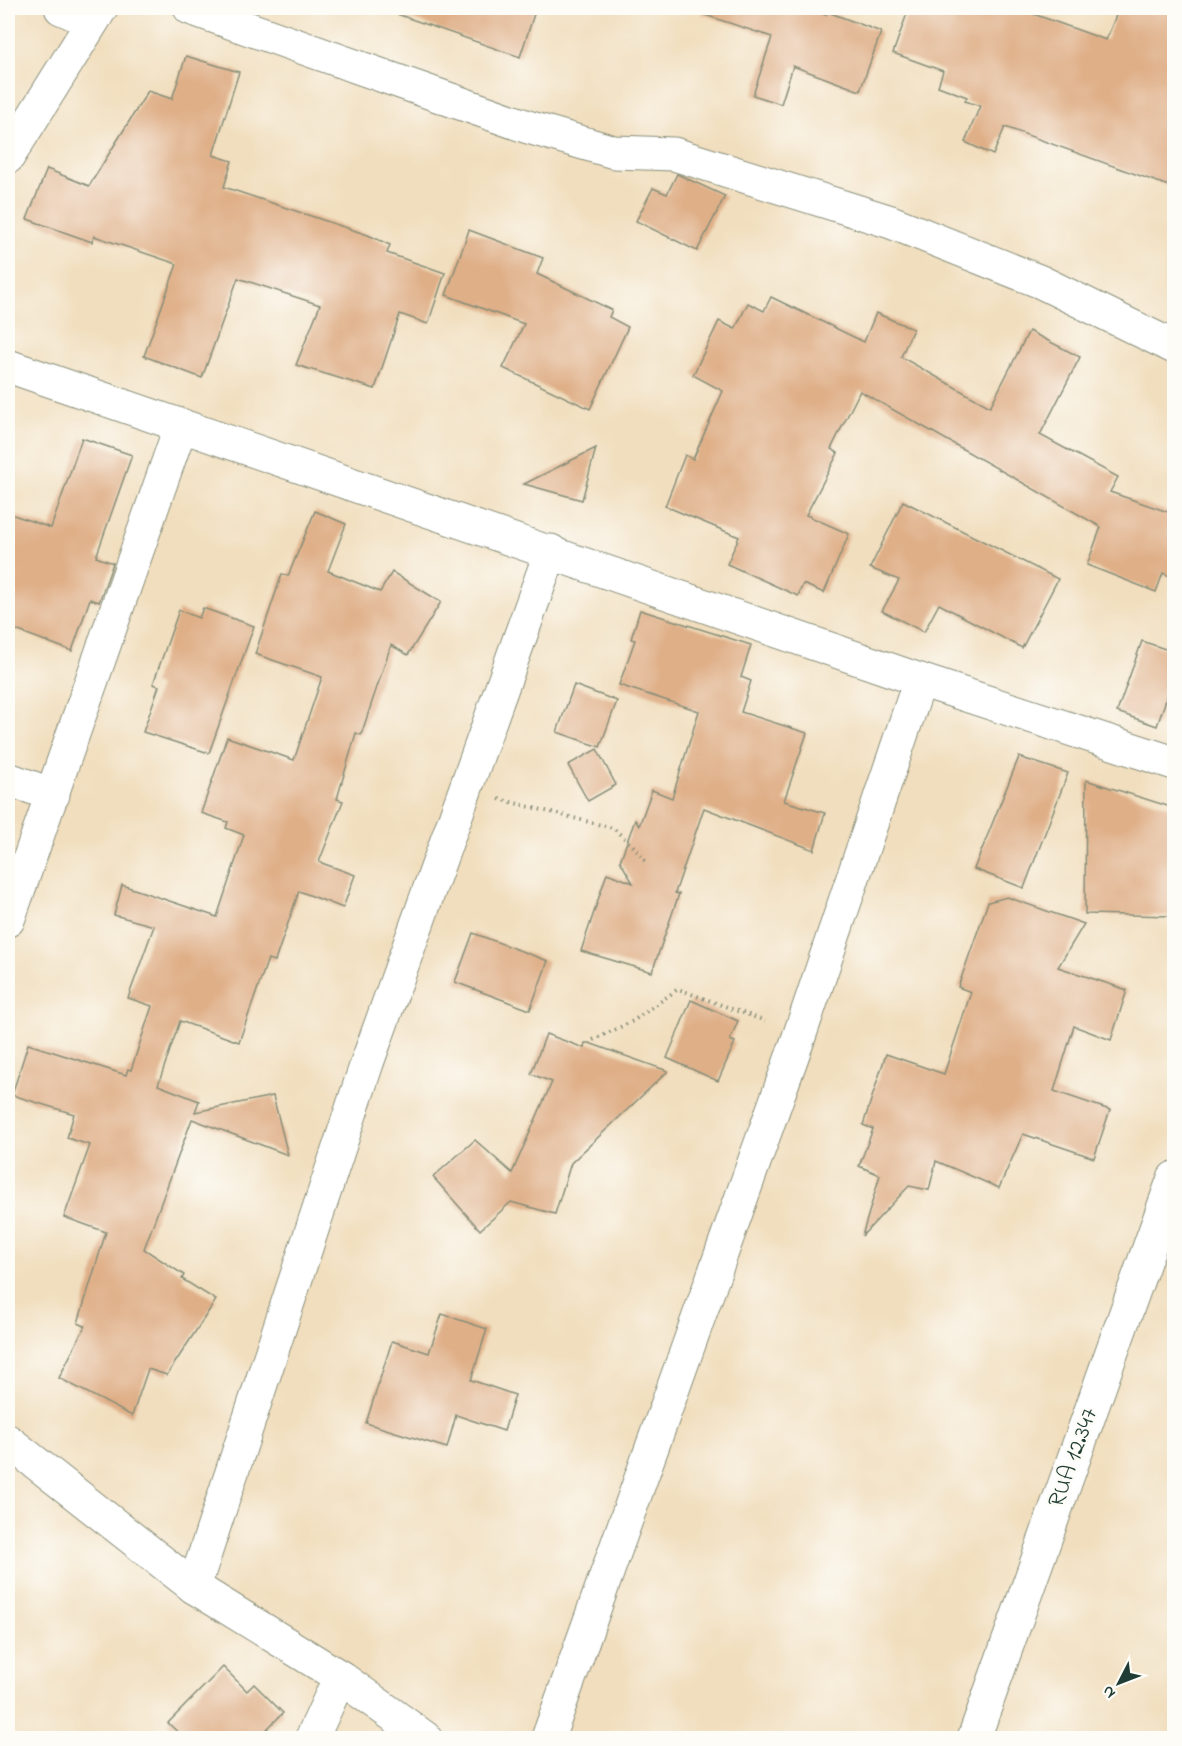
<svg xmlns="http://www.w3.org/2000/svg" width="1182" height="1746" viewBox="0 0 1182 1746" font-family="'Indie Flower',sans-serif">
<rect width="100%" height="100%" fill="#fdfcf7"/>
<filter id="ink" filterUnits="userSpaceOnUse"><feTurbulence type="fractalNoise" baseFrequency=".0167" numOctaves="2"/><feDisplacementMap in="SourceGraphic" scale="12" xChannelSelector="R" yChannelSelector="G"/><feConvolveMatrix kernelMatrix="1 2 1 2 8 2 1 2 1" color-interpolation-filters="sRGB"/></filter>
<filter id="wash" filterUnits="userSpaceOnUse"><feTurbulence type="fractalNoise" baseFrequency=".008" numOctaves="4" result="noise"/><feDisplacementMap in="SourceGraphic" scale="24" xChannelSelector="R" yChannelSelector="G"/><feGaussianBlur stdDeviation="1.35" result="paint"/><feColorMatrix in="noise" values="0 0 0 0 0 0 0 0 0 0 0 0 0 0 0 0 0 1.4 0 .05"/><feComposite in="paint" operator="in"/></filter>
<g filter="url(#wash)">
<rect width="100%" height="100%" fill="#f1debe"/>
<g id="blocks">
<g fill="#dfaf87">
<polygon points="392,8 536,8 520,57 391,12"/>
<polygon points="703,8 802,8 826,15 828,12 881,32 860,91 793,66 781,104 753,95 772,37 702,14"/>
<polygon points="909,8 1017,8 1106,40 1119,8 1174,8 1174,188 1005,127 993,155 965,142 980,106 965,101 967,97 938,86 943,71 893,53"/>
<polygon points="186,56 239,72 213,155 232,161 224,187 368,235 390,245 387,253 445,273 428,324 400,314 375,389 296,365 320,305 238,278 202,378 144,356 177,264 94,236 92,242 27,219 47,169 89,186 148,91 172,99"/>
<polygon points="677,174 725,196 697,251 636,221 653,188 667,194"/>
<polygon points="469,230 543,258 537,274 612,310 609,317 628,327 590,409 503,368 524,324 446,295"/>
<polygon points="771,297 864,342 876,313 913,329 901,357 990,407 1029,331 1080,357 1040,435 1118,477 1110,492 1174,514 1174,578 1163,573 1156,592 1087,565 1101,527 860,391 831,449 838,453 806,515 849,534 824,593 803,584 798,596 727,564 739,537 665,506 685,455 693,459 723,391 693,375 719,321 735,329 748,303 764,311"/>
<polygon points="82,438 132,455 96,557 113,563 99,602 90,599 72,651 8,627 8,513 51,528"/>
<polygon points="596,448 582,500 524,484"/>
<polygon points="903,501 1058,579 1022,648 939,604 924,632 882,611 899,580 870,568"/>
<polygon points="315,511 346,524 328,571 380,592 392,572 441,602 408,655 391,645 361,735 356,733 337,799 343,801 319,862 355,875 343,908 299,891 275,961 268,959 239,1042 180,1021 158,1085 199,1101 195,1112 273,1096 288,1155 192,1119 144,1249 184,1275 182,1279 216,1300 167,1375 148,1369 132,1416 59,1378 85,1326 78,1323 106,1232 64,1217 90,1145 67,1138 74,1114 12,1095 28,1044 126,1075 128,1069 131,1070 152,1006 128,998 154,926 114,915 122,885 217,917 244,835 226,828 228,822 201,813 227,737 294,760 322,677 255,654 282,574 288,576"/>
<polygon points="203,608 254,626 209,753 143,732 159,686 153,684 179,610 199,618"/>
<polygon points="640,610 751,645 741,677 751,681 741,712 807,733 784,801 825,813 814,850 704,808 675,893 679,894 652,972 581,951 607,873 633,883 620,861 635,820 639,826 652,790 672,798 699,711 619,685 635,640 631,639"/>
<polygon points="1142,641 1174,652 1174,676 1157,726 1117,712"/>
<polygon points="574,685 617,701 600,747 557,732"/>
<polygon points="597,749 616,785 588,801 568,765"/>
<polygon points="1019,757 1068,773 1024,888 974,869"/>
<polygon points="1086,780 1174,808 1174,916 1085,914"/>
<polygon points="1007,897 1084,924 1058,967 1127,990 1111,1040 1074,1026 1054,1091 1110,1110 1094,1158 1023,1134 999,1188 936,1161 929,1190 909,1186 862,1236 880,1175 859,1166 873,1129 863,1125 886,1054 944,1074 971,992 958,987 988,902"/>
<polygon points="473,933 548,961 530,1010 455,982"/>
<polygon points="691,1000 738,1021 730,1040 735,1042 718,1081 667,1058"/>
<polygon points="546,1034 584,1048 585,1043 589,1043 668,1071 571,1163 555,1214 511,1202 480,1230 433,1177 475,1140 512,1173 552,1082 531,1074"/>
<polygon points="442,1314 487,1329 471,1380 515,1395 504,1431 456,1415 447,1448 366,1423 392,1341 429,1353"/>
<polygon points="223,1667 247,1691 254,1684 283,1713 258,1738 184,1738 168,1723"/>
</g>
</g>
</g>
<g filter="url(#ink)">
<use href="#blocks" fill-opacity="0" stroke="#888e79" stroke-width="1.5"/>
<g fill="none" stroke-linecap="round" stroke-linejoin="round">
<g stroke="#888e79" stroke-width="35">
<g id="minor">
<polyline points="61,8 91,21"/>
<polyline points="190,8 528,127 614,152 674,154 891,222 1041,282 1174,347"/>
<polyline points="8,366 920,680 1174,763"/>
<polyline points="8,779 53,795"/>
<polyline points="8,920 181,425"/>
<polyline points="194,1587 367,1063 551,551"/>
<polyline points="312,1738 340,1677"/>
<polyline points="548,1738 800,1034 920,680"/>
<polyline points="974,1738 1174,1178"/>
</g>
</g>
<g stroke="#888e79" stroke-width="35">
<g id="tertiary">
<polyline points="8,157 101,8"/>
<polyline points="8,1441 194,1587 340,1677 425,1738"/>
</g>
</g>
<g stroke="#888e79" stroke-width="4" stroke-dasharray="1.5 4.5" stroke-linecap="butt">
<polyline points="499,799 613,828 633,846 645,861"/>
<polyline points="593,1040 633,1021 678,989 765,1021"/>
</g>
<use href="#minor" stroke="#fff" stroke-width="33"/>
<use href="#tertiary" stroke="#fff" stroke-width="33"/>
</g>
</g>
<g text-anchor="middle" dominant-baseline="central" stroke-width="5" stroke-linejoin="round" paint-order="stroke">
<g font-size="24" fill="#1f3d34" stroke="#fdfcf7">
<text transform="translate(1074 1458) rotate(-70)">RUA 12.347</text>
</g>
</g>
<rect width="1182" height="1746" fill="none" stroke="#fdfcf7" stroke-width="30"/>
<g transform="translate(1119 1683) rotate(228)" stroke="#fdfcf7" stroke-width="4.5" paint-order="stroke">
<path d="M0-4.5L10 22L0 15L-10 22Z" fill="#1f3d34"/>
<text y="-9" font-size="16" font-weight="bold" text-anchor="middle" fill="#1f3d34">N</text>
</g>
</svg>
